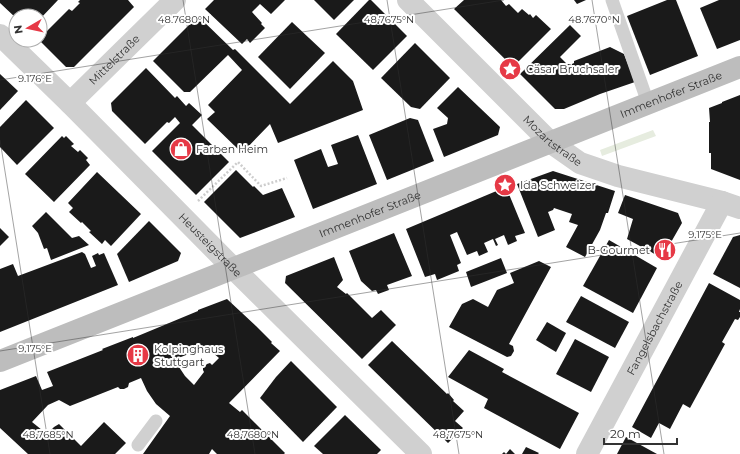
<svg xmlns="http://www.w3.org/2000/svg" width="740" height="454" viewBox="0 0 740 454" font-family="Montserrat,sans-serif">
<rect width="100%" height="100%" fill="#fff"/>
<polygon fill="#e6ecdf" points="653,130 656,136 602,156 600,150"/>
<g fill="#1a1a1a" fill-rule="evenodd">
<polygon points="0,0 58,0 40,19 40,16 16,16 16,18 0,3"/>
<polygon points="80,0 128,0 134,7 74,67 66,67 39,40 40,40 40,38 69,9 72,11 80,3 78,2"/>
<polygon points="214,0 285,0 271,14 260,4 252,12 262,23 261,24 265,28 250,43 247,39 242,44 205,9"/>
<polygon points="314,0 354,0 334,20"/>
<polygon points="369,0 371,0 407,36 373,70 336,34"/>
<polygon points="464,0 501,0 506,6 509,4 518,13 522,9 529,15 530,14 533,18 536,15 551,29 513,67 454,9"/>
<polygon points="574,0 586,0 577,4"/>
<polygon points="667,0 676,0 698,56 650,75 627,16"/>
<polygon points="719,0 740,0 740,40 717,49 700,8"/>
<polygon points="198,16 233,50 235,49 290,104 333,61 353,81 363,110 278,143 270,124 242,153 207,119 215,112 208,105 242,70 228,55 190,92 184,92 153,61"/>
<polygon points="292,22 325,53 290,89 258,57"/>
<polygon points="570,25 581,36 560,57 566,63 565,64 566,65 568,64 572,65 572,64 574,63 574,61 610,47 624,54 635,82 600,94 564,109 555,109 520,74"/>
<polygon points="415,43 450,78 420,109 411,107 381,78"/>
<polygon points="146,68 175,98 177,96 186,106 189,103 202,115 192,125 229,162 196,195 152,151 180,123 175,117 169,123 167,122 145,144 112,111 111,103"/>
<polygon points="0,74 18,91 0,110"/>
<polygon points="458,87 500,127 498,135 444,157 433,129 447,124 448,118 437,108"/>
<polygon points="740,95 740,180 711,169 711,153 709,153 709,122 710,122 709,108 722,103 722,102"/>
<polygon points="26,100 54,128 17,165 0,147 0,127"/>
<polygon points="410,118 418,120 434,161 387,180 369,135"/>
<polygon points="358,135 377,184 313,209 294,160 321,149 328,167 338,164 331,145"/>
<polygon points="62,136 64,138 66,136 74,144 71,146 78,152 80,150 88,158 86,160 90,165 54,202 25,174"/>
<polygon points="236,170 253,187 254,186 263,195 282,188 295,217 240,238 204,202"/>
<polygon points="553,171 615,191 608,213 606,213 600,230 585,257 566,247 578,225 569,222 572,214 554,208 553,210 548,212 555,230 538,237 517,184"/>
<polygon points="97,172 141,214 111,246 105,240 102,244 89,232 91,231 82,222 81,223 69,212 73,208 68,203"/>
<polygon points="506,187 525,233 515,236 517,241 508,245 504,235 495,239 498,245 496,246 493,239 484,243 488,252 479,256 477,251 467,255 457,232 450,235 461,263 457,265 459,271 437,280 435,274 425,277 406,229"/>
<polygon points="625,195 678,213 682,223 662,258 627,239 633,219 618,213"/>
<polygon points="46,212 72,238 79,236 89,245 51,260 47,248 44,249 38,233 32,226"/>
<polygon points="149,221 181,253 178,261 129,282 117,254"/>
<polygon points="0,228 9,237 0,246"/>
<polygon points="394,233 412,276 387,285 389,290 378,294 376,290 372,291 361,281 349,251"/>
<polygon points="740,235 740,288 713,274 733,237"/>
<polygon points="609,240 657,268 633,313 583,286"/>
<polygon points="82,252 85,254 91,268 96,266 92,256 98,253 99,255 104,253 118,285 0,332 0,269 13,264 18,276"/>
<polygon points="334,257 343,280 337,287 346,294 347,293 372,318 381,310 396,325 362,359 285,283 286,276"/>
<polygon points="501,258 507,273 471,287 466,272"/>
<polygon points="539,261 551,267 509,344 513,346 514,351 511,356 507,357 449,327 462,304 473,299 488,307 497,290 514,283 510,273"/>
<polygon points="709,283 740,300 740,309 739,312 740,312 740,317 738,320 735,319 722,342 725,344 690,408 683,404 670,429 659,423 651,438 632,427"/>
<polygon points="581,296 629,322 615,348 566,322"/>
<path d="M227 299 256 326 272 342 271 343 280 351 229 403 240 412 242 410 285 453 284 454H217L212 449 209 454H143L170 416 156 404 147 391 141 378 129 383 128 387 124 389H120L118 387 70 406 59 400 48 405 32 422 47 434 54 427 59 424 81 446 104 422 126 443 115 454H28L0 428V390L36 376 42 390 53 386 47 372 103 350 102 349 133 337V338L198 311V310ZM206 347 219 358 212 365 210 363 207 364 203 368V370L204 372 194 385 185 376 177 364 176 359Z"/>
<polygon points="547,322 566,333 556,352 536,340"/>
<polygon points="575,339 609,357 591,392 556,374"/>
<polygon points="392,341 447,394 448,393 454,400 453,401 464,411 455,421 463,428 448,443 368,365"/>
<polygon points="469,350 504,369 502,372 579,413 560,449 484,408 488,399 448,377"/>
<polygon points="291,361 337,407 303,442 260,398 276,377"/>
<polygon points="345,415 381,450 377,454 323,454 314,446"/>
<polygon points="626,437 657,454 617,454"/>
<polygon points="526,447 539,453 538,454 522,454"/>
<polygon points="510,449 515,454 502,454 504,452 506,454"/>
</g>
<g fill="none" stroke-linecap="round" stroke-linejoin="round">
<polyline stroke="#cdcdcd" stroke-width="2.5" stroke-dasharray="2 2" stroke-linecap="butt" points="198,201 238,162 261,186 287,178"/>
<g stroke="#d0d0d0" stroke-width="13">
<polyline points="612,0 648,103"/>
<polyline points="138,445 156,421"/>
</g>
<g stroke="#d0d0d0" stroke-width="22">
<path id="s1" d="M408 0 550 142 580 163 618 176 722 202 740 208"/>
<path id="s2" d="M0 35 70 103 233 268 421 454"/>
<path id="s3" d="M70 103 175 0"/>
<path id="s4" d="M587 454 722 202"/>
</g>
<path stroke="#bdbdbd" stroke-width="22" id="s5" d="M0 361 740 67"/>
</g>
<path fill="none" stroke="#333" stroke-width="1" stroke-opacity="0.45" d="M183 0 255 454M387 0 459 454M592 0 664 454M0 80 504 0M0 140 50 454M0 351 740 233"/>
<defs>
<g id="sight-disc" transform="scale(1.15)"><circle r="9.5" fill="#e63946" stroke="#fff"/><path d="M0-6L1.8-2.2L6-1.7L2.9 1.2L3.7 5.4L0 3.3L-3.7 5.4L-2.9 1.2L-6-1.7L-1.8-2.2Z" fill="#fff"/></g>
<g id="shop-disc" transform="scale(1.15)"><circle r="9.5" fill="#e63946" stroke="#fff"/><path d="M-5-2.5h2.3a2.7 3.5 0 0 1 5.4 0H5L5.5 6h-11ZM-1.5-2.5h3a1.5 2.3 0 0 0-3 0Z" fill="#fff"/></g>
<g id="restaurant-disc" transform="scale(1.15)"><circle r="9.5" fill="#e63946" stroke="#fff"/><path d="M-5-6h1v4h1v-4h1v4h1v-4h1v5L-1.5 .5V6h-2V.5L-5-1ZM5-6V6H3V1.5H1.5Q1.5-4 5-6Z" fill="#fff"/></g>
<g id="building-disc" transform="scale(1.15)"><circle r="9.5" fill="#e63946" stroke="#fff"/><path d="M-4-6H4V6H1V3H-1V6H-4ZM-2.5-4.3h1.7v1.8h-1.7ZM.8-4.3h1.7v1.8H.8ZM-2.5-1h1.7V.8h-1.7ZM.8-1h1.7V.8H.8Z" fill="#fff"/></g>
</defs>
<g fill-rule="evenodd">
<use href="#sight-disc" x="510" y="69"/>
<use href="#shop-disc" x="181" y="149"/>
<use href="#sight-disc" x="505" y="185"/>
<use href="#restaurant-disc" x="665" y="250"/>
<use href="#building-disc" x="138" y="355"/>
</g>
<g text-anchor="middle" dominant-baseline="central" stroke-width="4" stroke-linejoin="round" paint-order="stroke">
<g font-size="11" fill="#333" stroke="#fff">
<text stroke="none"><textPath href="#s3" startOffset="62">Mittelstraße</textPath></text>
<text stroke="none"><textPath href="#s5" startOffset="722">Immenhofer Straße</textPath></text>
<text stroke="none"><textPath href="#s1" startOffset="202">Mozartstraße</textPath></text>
<text stroke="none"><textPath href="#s5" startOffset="398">Immenhofer Straße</textPath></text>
<text stroke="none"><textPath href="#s2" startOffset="297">Heusteigstraße</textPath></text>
<text stroke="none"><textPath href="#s4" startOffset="143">Fangelsbachstraße</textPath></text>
</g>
<g font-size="11" fill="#333" stroke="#fff" text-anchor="start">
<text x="526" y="69">Cäsar Bruchsaler</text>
<text x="196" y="149">Farben Heim</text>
<text x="520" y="185">Ida Schweizer</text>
<text x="650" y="250" text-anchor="end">B-Gourmet</text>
<text x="154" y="349">Kolpinghaus<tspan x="154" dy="13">Stuttgart</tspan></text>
</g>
</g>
<g font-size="10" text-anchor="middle" fill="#333" stroke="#fff" stroke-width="4" stroke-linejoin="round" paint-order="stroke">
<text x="184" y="23">48.7680°N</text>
<text x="389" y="23">48.7675°N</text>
<text x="594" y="23">48.7670°N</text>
<text x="35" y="82">9.176°E</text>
<text x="705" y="238">9.175°E</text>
<text x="35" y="352">9.175°E</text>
<text x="48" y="438">48.7685°N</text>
<text x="253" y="438">48.7680°N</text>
<text x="458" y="438">48.7675°N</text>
</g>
<g transform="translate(28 28) rotate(261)"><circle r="19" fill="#ffffff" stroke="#adadad"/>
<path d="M0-3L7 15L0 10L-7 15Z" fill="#e63946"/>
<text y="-6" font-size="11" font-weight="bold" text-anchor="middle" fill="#333333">N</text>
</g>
<path d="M604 438v6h73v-6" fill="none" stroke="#333333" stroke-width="2"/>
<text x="610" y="438" font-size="12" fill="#333333" stroke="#ffffff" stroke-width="3" paint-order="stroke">20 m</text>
</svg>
